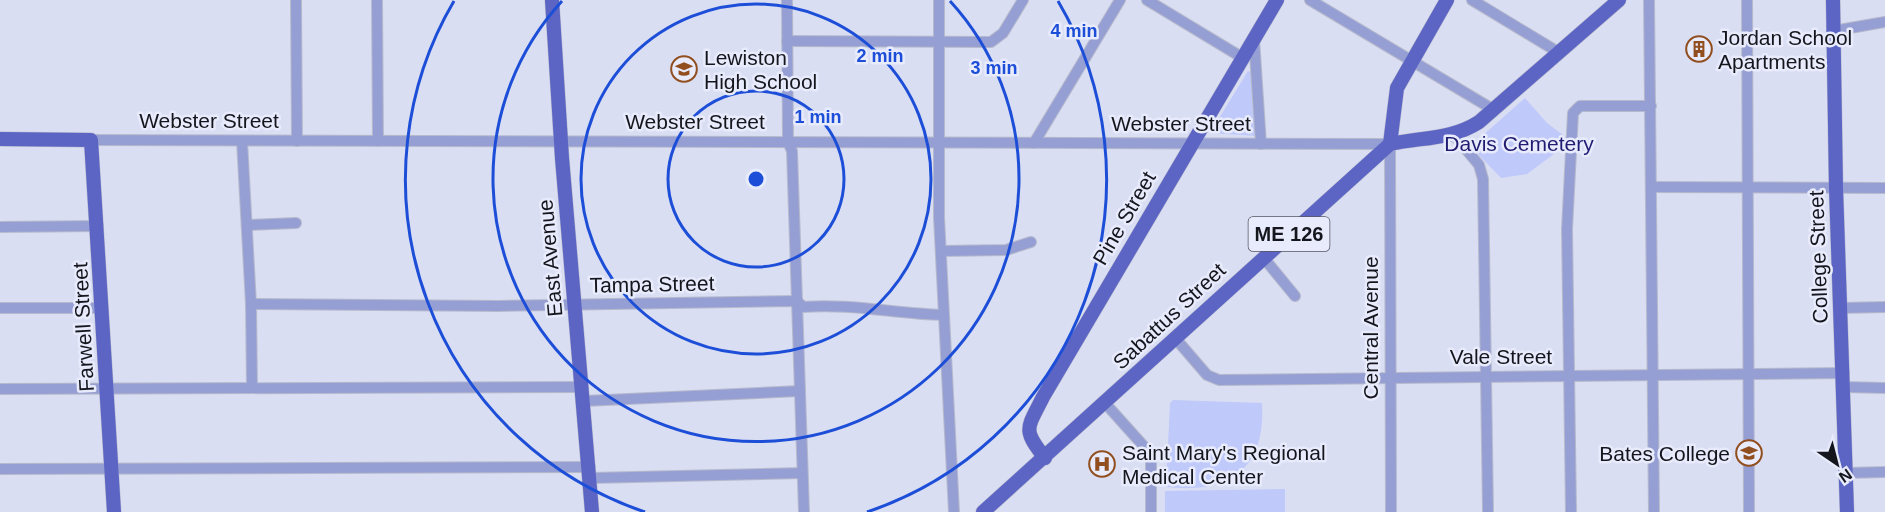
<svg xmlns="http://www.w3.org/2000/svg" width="1885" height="512" viewBox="0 0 1885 512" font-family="Arial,sans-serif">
<rect width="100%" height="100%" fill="#dadef3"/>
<g fill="#bfc9fa">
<polygon points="1248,71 1253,73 1257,136 1210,133"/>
<polygon points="1525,98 1547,123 1567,138 1566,145 1527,174 1501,178 1474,150 1474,143"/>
<path d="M1173 400 1262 403C1266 470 1228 494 1166 487L1170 403Z"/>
<polygon points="1285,489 1285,512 1165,512 1165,491"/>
</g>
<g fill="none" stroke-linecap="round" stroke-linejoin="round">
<g stroke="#b7bacc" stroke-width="12">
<g id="minor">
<polyline points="296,0 297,141"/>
<polyline points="377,0 378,141"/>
<polyline points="787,0 788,142 792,151 804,512"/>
<polyline points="939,0 939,217 954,512"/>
<polyline points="1147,0 1243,58"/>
<polyline points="1310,0 1494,110"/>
<polyline points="1472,0 1558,52"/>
<polyline points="1649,0 1654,512"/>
<polyline points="1747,0 1749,512"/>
<polyline points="1833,31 1885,22"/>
<polyline points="1254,39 1261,144"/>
<polyline points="787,41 991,42 1003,33 1023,0"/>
<polyline points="1454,135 1479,165 1483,179 1488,512"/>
<polyline points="91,140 1390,144 1391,512"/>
<polyline points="242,141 251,304 252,388"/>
<polyline points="1034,143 1120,0"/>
<polyline points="1652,187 1885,188"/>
<polyline points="247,225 296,223"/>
<polyline points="0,227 98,226"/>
<polyline points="941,251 1006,250 1031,242"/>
<polyline points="1263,257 1295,296"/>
<path d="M251 304 498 306 797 301 803 307C850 303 896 314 943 315"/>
<polyline points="0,308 103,308"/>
<polyline points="1841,308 1885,307"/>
<polyline points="1176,339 1207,375 1219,380 1844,373"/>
<polyline points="1844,387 1885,388"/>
<polyline points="0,389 583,387"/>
<polyline points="584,401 800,391"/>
<polyline points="1105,403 1149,452 1151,461 1151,512"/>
<polyline points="0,469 590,467"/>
<polyline points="1847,473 1885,472"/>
<polyline points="591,478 802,473"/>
<polyline points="1571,512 1567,229 1573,113 1580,106 1651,106"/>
</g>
</g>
<g stroke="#b7bacc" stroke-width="15">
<g id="major">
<polyline points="552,0 562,158 592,512"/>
<polyline points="1833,0 1836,188 1847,512"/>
<polyline points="0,139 91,140 114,512"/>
<polyline points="1390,144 1397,88 1447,0"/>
<path d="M1045 458C1022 429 1027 429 1043 397L1277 0"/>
<path d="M983 512 1390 144C1422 137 1451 140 1479 122L1619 0"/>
</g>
</g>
<use href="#minor" stroke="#969fd4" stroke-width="10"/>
<use href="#major" stroke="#5c65c4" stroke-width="14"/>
</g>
<g fill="none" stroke="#1d4ed8" stroke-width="3">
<circle cx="756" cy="179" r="88"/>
<circle cx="756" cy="179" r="175"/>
<path d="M950 1A263 263 0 1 1 562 1"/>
<path d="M645 512A351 351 0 0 1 454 1M1058 1A351 351 0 0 1 867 512"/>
</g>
<defs>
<g id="building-ring" transform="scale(1.35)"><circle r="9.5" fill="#e8ebfc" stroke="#914e1e" stroke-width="1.5"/><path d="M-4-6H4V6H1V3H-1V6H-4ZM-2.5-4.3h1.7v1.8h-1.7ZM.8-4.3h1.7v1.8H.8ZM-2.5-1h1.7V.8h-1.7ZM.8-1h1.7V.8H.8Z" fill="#914e1e"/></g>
<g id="school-ring" transform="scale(1.35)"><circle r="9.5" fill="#e8ebfc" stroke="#914e1e" stroke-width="1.5"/><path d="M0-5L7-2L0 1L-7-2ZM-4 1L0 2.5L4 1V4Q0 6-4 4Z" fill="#914e1e"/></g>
<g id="university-ring" transform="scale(1.35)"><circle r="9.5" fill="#e8ebfc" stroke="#914e1e" stroke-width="1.5"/><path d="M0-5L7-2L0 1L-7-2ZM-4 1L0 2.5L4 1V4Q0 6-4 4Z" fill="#914e1e"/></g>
<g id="hospital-ring" transform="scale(1.35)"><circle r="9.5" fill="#e8ebfc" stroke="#914e1e" stroke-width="1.5"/><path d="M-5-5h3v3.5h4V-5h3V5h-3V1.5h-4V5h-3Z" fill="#914e1e"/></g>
</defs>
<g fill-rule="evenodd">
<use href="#building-ring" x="1699" y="49"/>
<use href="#school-ring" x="684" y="69"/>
<use href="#university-ring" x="1749" y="453"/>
<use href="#hospital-ring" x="1102" y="464"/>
</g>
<g text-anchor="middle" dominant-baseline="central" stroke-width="5" stroke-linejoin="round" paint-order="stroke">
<rect fill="#e8ebfc" stroke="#545660" stroke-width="1.5" x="1248.5" y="217" width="81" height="34" rx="4.5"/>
<g font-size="20" font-weight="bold" fill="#15161d">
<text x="1289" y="234">ME 126</text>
</g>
<g font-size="21" fill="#15161d" stroke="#e8ebfc" text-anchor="start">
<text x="1718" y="37">Jordan School<tspan x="1718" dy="24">Apartments</tspan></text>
<text x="704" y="57">Lewiston<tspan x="704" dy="24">High School</tspan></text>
<text x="1122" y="452">Saint Mary's Regional<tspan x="1122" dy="24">Medical Center</tspan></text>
<text x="1730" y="453" text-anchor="end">Bates College</text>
</g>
<g font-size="21" fill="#15161d" stroke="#e8ebfc">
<text x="209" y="120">Webster Street</text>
<text x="695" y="121">Webster Street</text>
<text x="1181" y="123">Webster Street</text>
<text transform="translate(1124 218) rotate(-60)">Pine Street</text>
<text transform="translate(1818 257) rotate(-92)">College Street</text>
<text transform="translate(550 258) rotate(-95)">East Avenue</text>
<text transform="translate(652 284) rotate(-1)">Tampa Street</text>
<text transform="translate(1169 316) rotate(-43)">Sabattus Street</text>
<text transform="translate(83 327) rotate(-93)">Farwell Street</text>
<text transform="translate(1370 328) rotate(-90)">Central Avenue</text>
<text x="1501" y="356">Vale Street</text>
</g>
<g font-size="21" fill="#211c72" stroke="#e8ebfc">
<text x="1519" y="143">Davis Cemetery</text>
</g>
</g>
<circle cx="756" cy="179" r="9" fill="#1d4ed8" stroke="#e8ebfc" stroke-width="3"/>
<g font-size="18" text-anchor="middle" font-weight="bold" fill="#1d4ed8" stroke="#e8ebfc" stroke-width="5" stroke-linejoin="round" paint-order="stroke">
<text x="1074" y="37">4 min</text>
<text x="880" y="62">2 min</text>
<text x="994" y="74">3 min</text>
<text x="818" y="123">1 min</text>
</g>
<g transform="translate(1837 464) rotate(145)" stroke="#e8ebfc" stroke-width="4.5" paint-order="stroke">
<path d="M0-4.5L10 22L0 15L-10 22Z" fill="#15161d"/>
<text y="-9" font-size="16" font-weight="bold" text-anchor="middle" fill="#15161d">N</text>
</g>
</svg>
